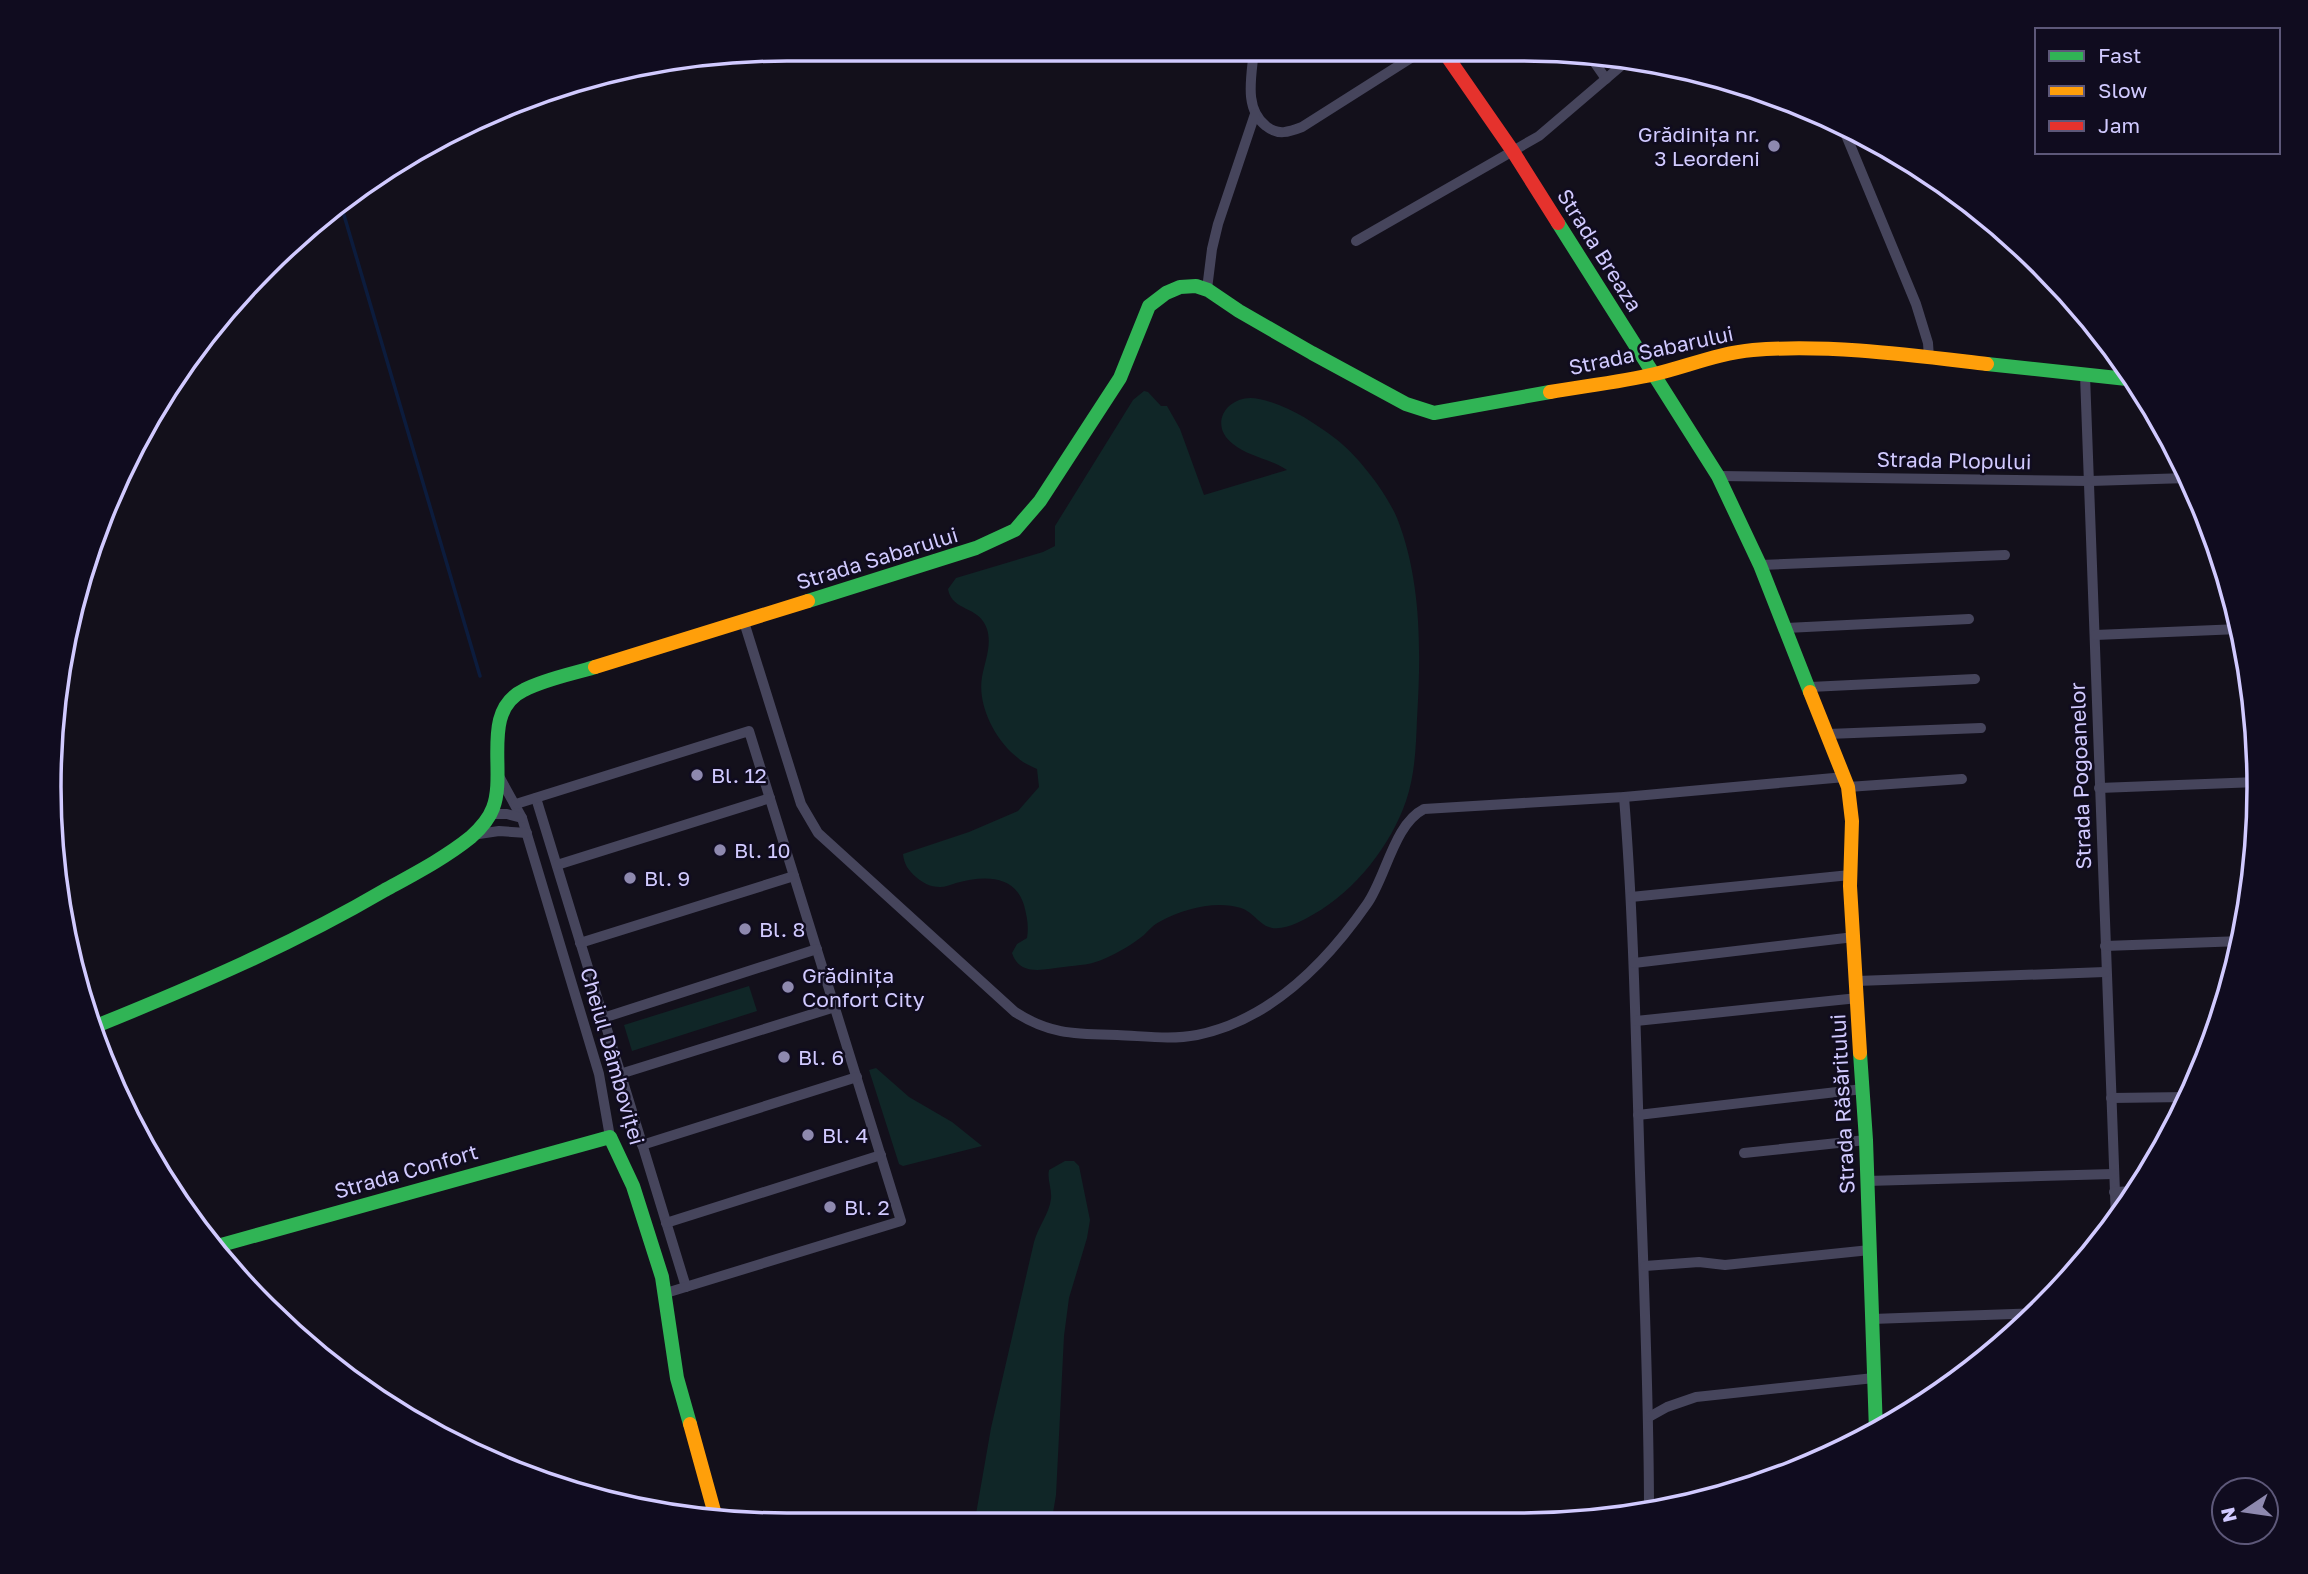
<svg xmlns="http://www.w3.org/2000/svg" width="2308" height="1574" viewBox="0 0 2308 1574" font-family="'Golos Text',sans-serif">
<rect width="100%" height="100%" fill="#13101b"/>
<g fill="#102627">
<path d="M1144 391 1148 392 1161 406H1167L1180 429 1204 495 1287 470C1271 459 1249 457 1233 444 1206 423 1230 392 1259 399 1288 405 1313 422 1336 439 1358 456 1386 492 1397 518 1422 581 1421 653 1417 719 1416 746 1415 775 1406 801 1391 845 1355 891 1314 914 1300 922 1278 935 1263 924 1255 918 1250 911 1241 908 1216 900 1183 909 1161 921 1153 925 1150 929 1144 935 1133 944 1119 952 1106 958 1092 965 1079 965 1064 967 1044 969 1020 977 1012 953L1017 944 1027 938C1029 926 1027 917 1024 905 1014 873 982 876 956 883 950 885 945 887 940 887 930 887 923 883 916 877 908 870 904 864 903 854L969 832 1018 811 1039 787 1037 769C1031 766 1023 763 1018 758 996 741 977 706 982 677 985 661 992 645 987 629 979 605 952 612 948 589L956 578 1043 552 1055 546V526L1133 400Z"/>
<polygon points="749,986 757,1011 632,1051 624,1025"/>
<polygon points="876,1068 909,1097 952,1122 982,1146 903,1166 899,1164 869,1070"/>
<path d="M1065 1161H1074L1079 1166 1090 1220 1087 1238 1069 1298 1064 1336 1056 1495 1051 1525H979L976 1514 991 1428 1034 1242C1038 1227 1049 1214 1051 1199 1052 1188 1047 1180 1049 1170Z"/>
</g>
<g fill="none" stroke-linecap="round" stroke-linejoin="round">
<polyline stroke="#0c1c3d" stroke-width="3.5" points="341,205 480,676"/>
<g stroke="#46455c" stroke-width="10">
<path d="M1254 49C1252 75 1243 108 1266 126 1278 136 1289 132 1302 127L1425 49"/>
<polyline points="1590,56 1606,79"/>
<polyline points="1841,123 1916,304 1928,343 1929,358"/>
<polyline points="1356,241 1539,136 1628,60"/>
<polyline points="1207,289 1212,249 1218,224 1255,114"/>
<polyline points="2085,375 2116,1220"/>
<polyline points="1718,476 2090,481 2188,478"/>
<polyline points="1760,565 2005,555"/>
<path d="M744 622 801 804 818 833 1015 1012C1050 1035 1077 1034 1117 1035 1144 1036 1171 1040 1197 1035 1271 1020 1326 963 1367 904 1386 877 1394 824 1424 809L1624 797 1845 777"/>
<polyline points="1786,628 1969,619"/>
<polyline points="2095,635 2240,629"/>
<polyline points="1810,687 1975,679"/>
<polyline points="1828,734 1981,728"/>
<polyline points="500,778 522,818 599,1074 610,1137"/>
<polyline points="1848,787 1962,779"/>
<polyline points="2099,788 2258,782"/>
<path d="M1624 797C1634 922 1636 1047 1640 1173 1644 1286 1649 1399 1649 1512"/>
<polyline points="536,798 686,1287"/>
<polyline points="516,804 749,731 901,1221 666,1293"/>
<polyline points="491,814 507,814 522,818"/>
<polyline points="472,835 499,831 527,833"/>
<polyline points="557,865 770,798"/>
<polyline points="1631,897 1850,875"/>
<polyline points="580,943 794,876"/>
<polyline points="2105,946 2242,941"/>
<polyline points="1634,963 1854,937"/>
<polyline points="1857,981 2105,972"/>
<polyline points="603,1018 817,949"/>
<polyline points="1636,1021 1858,998"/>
<polyline points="620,1074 835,1007"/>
<polyline points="2111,1098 2188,1097"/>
<polyline points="1638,1115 1863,1089"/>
<polyline points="642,1145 857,1077"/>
<polyline points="1744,1153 1866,1140"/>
<polyline points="1867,1181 2113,1174"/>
<polyline points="2114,1192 2138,1191"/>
<polyline points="666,1223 881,1155"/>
<polyline points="1645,1266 1699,1262 1725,1265 1870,1250"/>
<polyline points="1872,1319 2038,1313"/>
<polyline points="1649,1417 1667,1407 1696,1397 1874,1378"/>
<polyline points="695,1516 713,1511"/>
</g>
<g stroke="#30b455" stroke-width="14">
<polyline points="1558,223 1718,476 1760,565 1810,692"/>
<polyline points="1987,364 2136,380"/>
<polyline points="808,601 976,548 1015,530 1040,501 1120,378 1149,306 1166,293 1180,287 1196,286 1208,290 1239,311 1312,353 1406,404 1434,413 1550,392"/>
<path d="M96 1026C195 986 293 944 385 890 414 874 445 858 471 837 480 829 489 819 493 808 507 772 480 711 524 690 545 679 572 674 595 667"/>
<polyline points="1860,1053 1866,1140 1876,1431"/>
<polyline points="214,1247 610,1137 633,1186 662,1277 677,1378 690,1424"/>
</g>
<g stroke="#ff9f0a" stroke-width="14">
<path d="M1550 392C1585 386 1621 382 1655 374 1688 366 1719 353 1753 350 1830 344 1910 355 1987 364"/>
<polyline points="595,667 808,601"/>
<polyline points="1810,692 1848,787 1852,821 1850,886 1860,1053"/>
<polyline points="690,1424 716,1518"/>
</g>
<polyline stroke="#e5322d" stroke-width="14" points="1442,49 1512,150 1558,223"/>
</g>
<g fill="#8e89af" stroke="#100c1f" stroke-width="2.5">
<circle cx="1774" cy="146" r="7"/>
<circle cx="697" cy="775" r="7"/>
<circle cx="720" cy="850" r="7"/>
<circle cx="630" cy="878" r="7"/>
<circle cx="745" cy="929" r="7"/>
<circle cx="788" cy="987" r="7"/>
<circle cx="784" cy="1057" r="7"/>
<circle cx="808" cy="1135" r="7"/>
<circle cx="830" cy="1207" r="7"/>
</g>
<g text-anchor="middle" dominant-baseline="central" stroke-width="5" stroke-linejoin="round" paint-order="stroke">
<g font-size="21" fill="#d1caff" stroke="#100c1f" text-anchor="start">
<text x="1760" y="134" text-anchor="end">Grădinița nr.<tspan x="1760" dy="24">3 Leordeni</tspan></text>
<text x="711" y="775">Bl. 12</text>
<text x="734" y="850">Bl. 10</text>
<text x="644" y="878">Bl. 9</text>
<text x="759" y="929">Bl. 8</text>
<text x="802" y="975">Grădinița<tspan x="802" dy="24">Confort City</tspan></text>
<text x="798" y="1057">Bl. 6</text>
<text x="822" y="1135">Bl. 4</text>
<text x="844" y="1207">Bl. 2</text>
</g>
<g font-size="21" fill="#d1caff" stroke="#100c1f">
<text transform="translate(1600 250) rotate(58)">Strada Breaza</text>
<text transform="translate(1651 350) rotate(-12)">Strada Sabarului</text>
<text transform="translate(1954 460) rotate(1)">Strada Plopului</text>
<text transform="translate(877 558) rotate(-17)">Strada Sabarului</text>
<text transform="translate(2080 776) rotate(-92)">Strada Pogoanelor</text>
<text transform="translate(613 1056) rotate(74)">Cheiul Dâmboviței</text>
<text transform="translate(1842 1104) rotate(-93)">Strada Răsăritului</text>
<text transform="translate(406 1171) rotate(-16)">Strada Confort</text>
</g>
</g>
<path d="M0 0H2308V1574H0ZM787 61H1521A726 726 0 0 1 2247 787V787A726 726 0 0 1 1521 1513H787A726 726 0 0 1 61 787V787A726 726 0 0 1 787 61Z" fill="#100c1f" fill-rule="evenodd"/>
<path fill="none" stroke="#d1caff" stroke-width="3.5" d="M787 61H1521A726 726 0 0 1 2247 787V787A726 726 0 0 1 1521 1513H787A726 726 0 0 1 61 787V787A726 726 0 0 1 787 61Z"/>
<rect x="2035" y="28" width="245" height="126" fill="#100c1f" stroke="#5d5879" stroke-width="2"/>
<rect x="2049" y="51" width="35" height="10" fill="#30b455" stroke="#5d5879" stroke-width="2"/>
<text x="2098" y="63" font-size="21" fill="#d1caff">Fast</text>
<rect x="2049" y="86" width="35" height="10" fill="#ff9f0a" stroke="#5d5879" stroke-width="2"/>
<text x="2098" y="98" font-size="21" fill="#d1caff">Slow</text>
<rect x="2049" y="121" width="35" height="10" fill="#e5322d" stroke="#5d5879" stroke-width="2"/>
<text x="2098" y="133" font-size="21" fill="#d1caff">Jam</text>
<g transform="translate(2245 1511) rotate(257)"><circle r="33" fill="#100c1f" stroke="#5d5879" stroke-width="2"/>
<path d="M0-5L12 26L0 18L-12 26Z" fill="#8e89af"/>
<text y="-10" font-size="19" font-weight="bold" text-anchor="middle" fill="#d1caff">N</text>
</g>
</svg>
